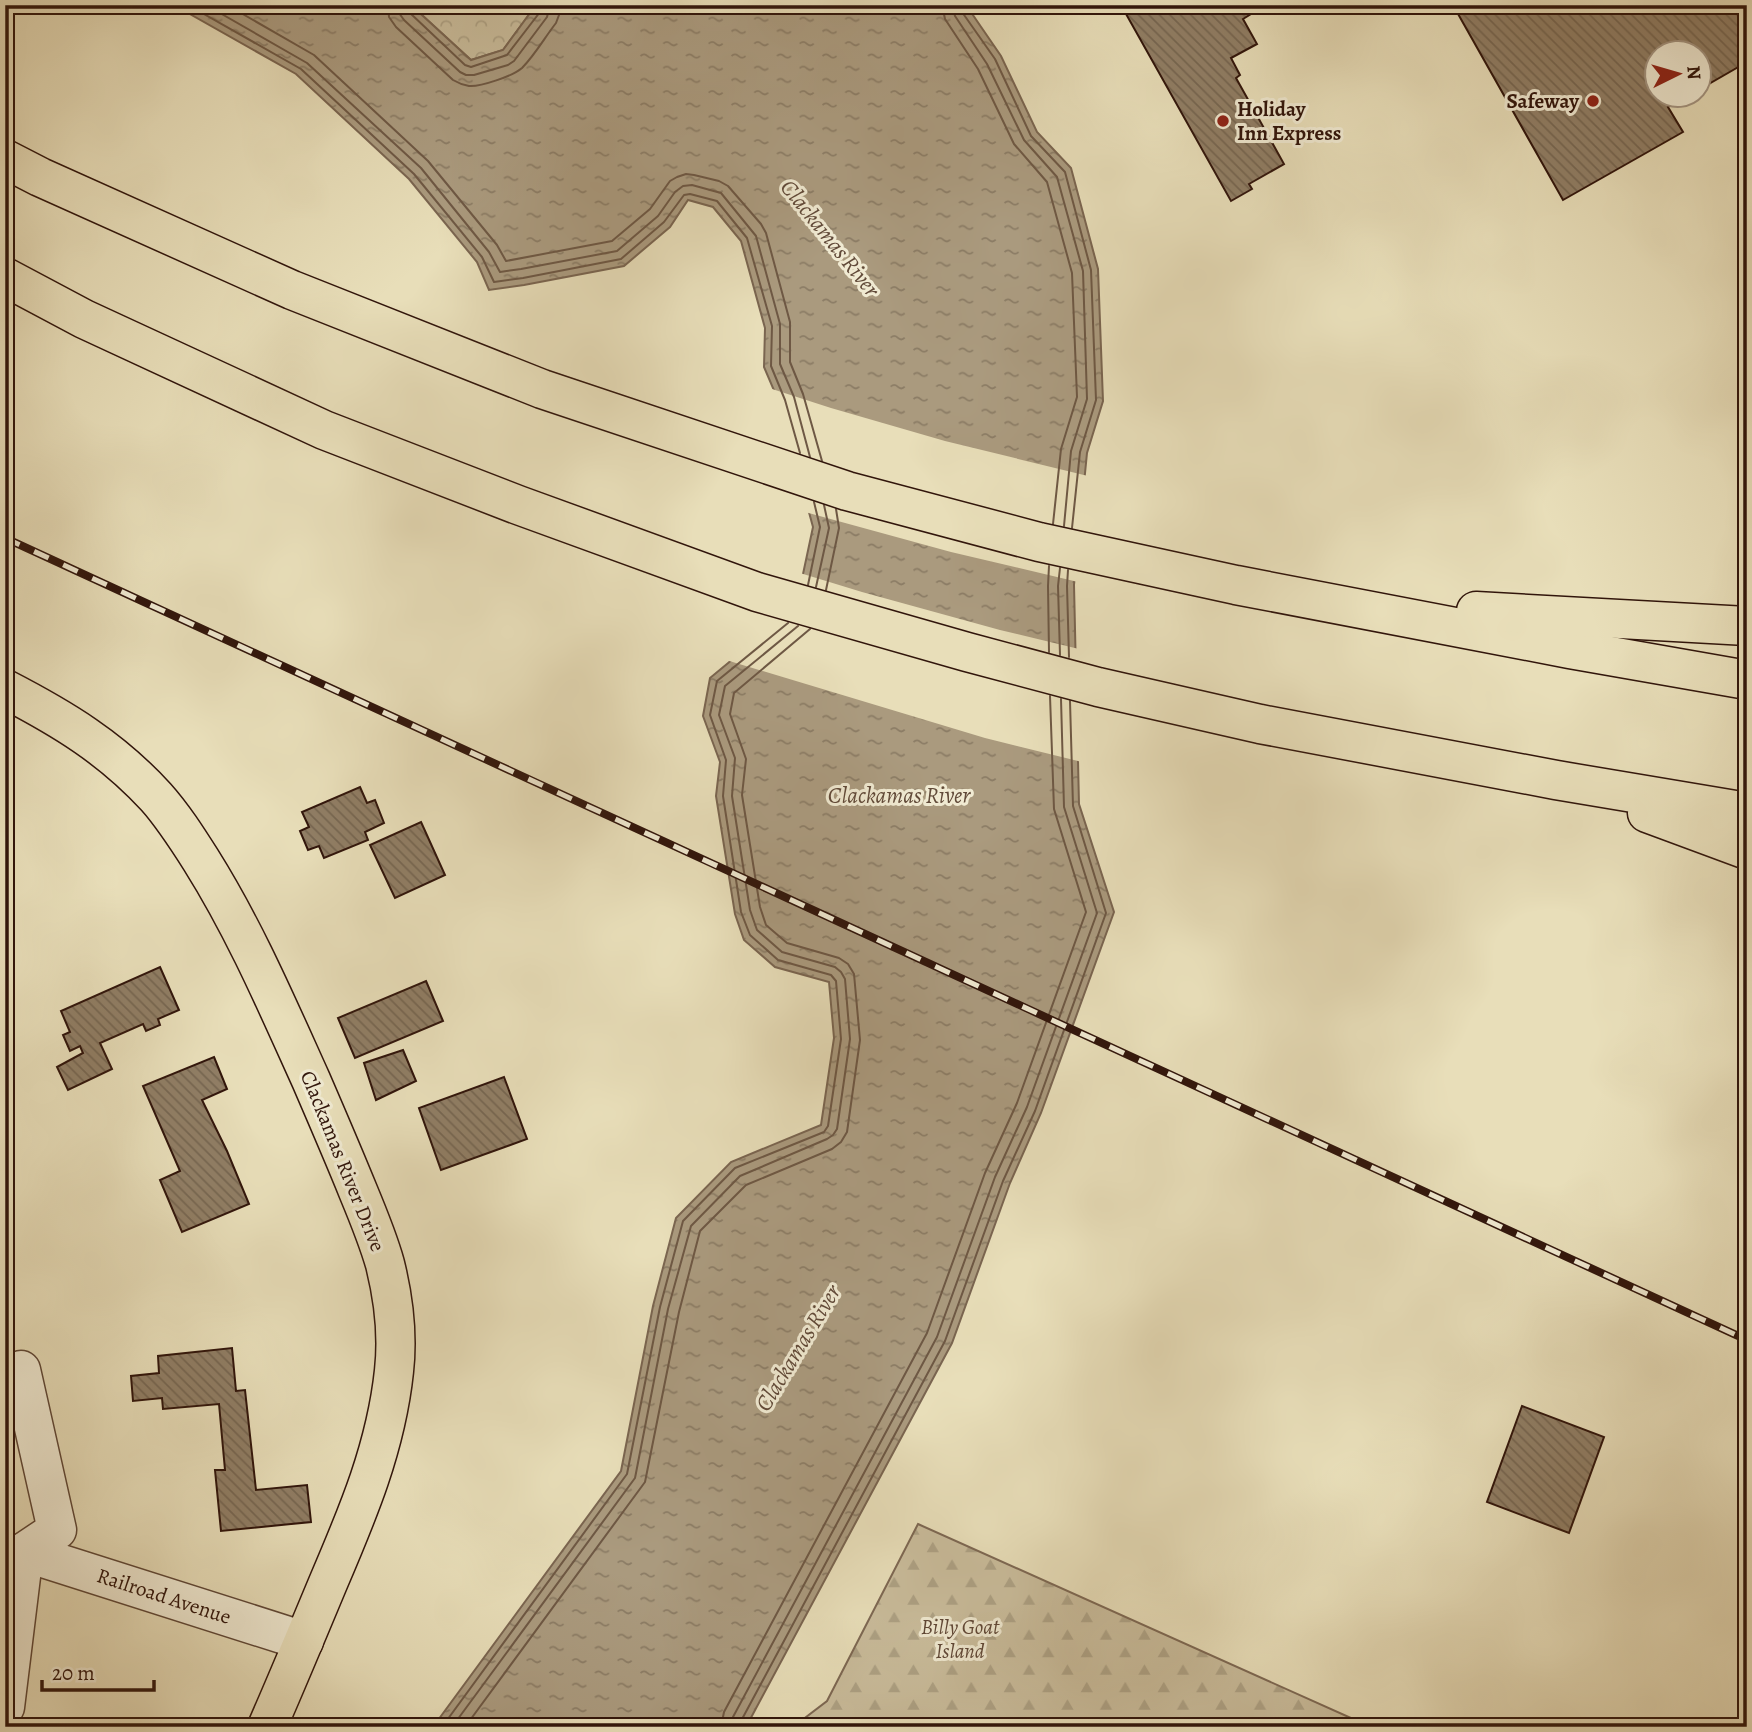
<svg xmlns="http://www.w3.org/2000/svg" width="1752" height="1732" viewBox="0 0 1752 1732" font-family="Alegreya,serif">
<defs>
<pattern id="forest-firs" width="22" height="20" patternUnits="userSpaceOnUse" patternTransform="scale(1.75)"><rect width="22" height="20" fill="#c9bc9b"/><path d="M5 1l3.5 6h-7zM16 11l3.5 6h-7z" fill="#ada184"/></pattern>
<pattern id="park-crowns" width="20" height="18" patternUnits="userSpaceOnUse" patternTransform="scale(1.75)"><rect width="20" height="18" fill="#c9bc9b"/><path d="M2 6a3 3 0 1 1 6 0M12 15a3 3 0 1 1 6 0" fill="none" stroke="#ada184"/></pattern>
<pattern id="water-ripples" width="26" height="14" patternUnits="userSpaceOnUse" patternTransform="scale(1.75)"><rect width="26" height="14" fill="#aa9a7e"/><path d="M2 4q2-2 4 0t4 0M15 11q2-2 4 0t4 0" fill="none" stroke="#8b7c65"/></pattern>
<pattern id="building-back-hatch" width="6" height="6" patternUnits="userSpaceOnUse" patternTransform="scale(1.75)"><rect width="6" height="6" fill="#907e65"/><path d="M-1 5l2 2M0 0l6 6M5-1l2 2" fill="none" stroke="#766651"/></pattern>
</defs>
<rect width="100%" height="100%" fill="#e8deb9"/>
<filter id="stains"><feTurbulence type="fractalNoise" baseFrequency=".00286" numOctaves="4"/><feColorMatrix values="0 0 0 0 .2 0 0 0 0 .09 0 0 0 0 .02 0 0 0 .5 -.17"/></filter>
<radialGradient id="worn" r=".72"><stop offset=".6" stop-color="#630" stop-opacity="0"/><stop offset="1" stop-color="#630" stop-opacity=".3"/></radialGradient>
<polygon fill="url(#forest-firs)" stroke="#7d6853" stroke-width="2" points="918,1524 1371,1727 793,1727 827,1701"/>
<polygon fill="url(#park-crowns)" stroke="#7d6853" stroke-width="2" points="411,5 536,5 503,50 471,60"/>
<polygon fill="url(#water-ripples)" stroke="#7a6550" stroke-width="2" points="174,5 411,5 471,60 503,50 536,5 966,5 1001,56 1037,132 1071,168 1098,269 1103,401 1087,453 1074,585 1079,804 1114,912 1041,1113 1010,1183 952,1343 746,1727 433,1727 621,1471 653,1306 676,1218 731,1162 821,1125 834,1038 829,982 775,967 744,940 735,914 716,796 720,762 703,716 710,678 796,607 813,527 779,402 764,367 765,328 741,241 713,207 688,200 670,227 624,266 524,285 489,290 477,262 409,179 296,74"/>
<g fill="#e8deb9">
<polygon points="769,388 831,408 945,441 1088,476 1078,582 951,552 805,512 775,403"/>
<polygon points="800,573 862,592 1000,630 1079,649 1082,762 985,738 726,660 793,605"/>
</g>
<g fill="none" stroke-linecap="round" stroke-linejoin="round">
<g stroke="#6e5844" stroke-width="2">
<polyline points="188,5 301,69 414,174 482,257 494,282 523,278 621,259 664,222 684,195 690,194 717,201 747,238 772,326 771,366 785,400 800,453"/>
<polyline points="206,5 307,63 421,168 489,252 500,272 521,269 617,251 658,216 675,192 683,186 692,185 721,193 756,236 780,324 780,364 794,397 810,457"/>
<polyline points="227,5 314,55 428,161 497,245 506,261 612,241 650,209 670,181 677,177 686,174 694,175 719,181 728,186 761,224 766,233 790,322 790,362 803,394 822,461"/>
<path d="M388 5 389 17 396 27 453 80C458 83 463 85 469 86 480 87 513 76 522 68 535 55 545 37 556 23L559 15 560 5"/>
<polyline points="398,5 399,13 404,20 460,72 466,75 474,75 508,65 514,61 547,17 550,5"/>
<polyline points="407,5 410,13 465,65 471,67 507,55 540,12 541,5"/>
<polyline points="942,5 945,19 978,69 1014,144 1047,182 1072,273 1077,397 1061,449 1053,524"/>
<polyline points="952,5 955,16 987,64 1024,140 1057,177 1083,271 1087,399 1071,451 1064,526"/>
<polyline points="961,5 962,12 995,59 1031,136 1065,172 1091,270 1096,400 1080,452 1072,528"/>
<polyline points="1060,568 1058,586 1060,655"/>
<polyline points="1068,570 1067,586 1069,657"/>
<polyline points="808,585 820,527 814,502"/>
<polyline points="816,587 829,528 824,505"/>
<polyline points="826,590 839,528 836,509"/>
<polyline points="1049,652 1048,586 1049,566"/>
<polyline points="442,1727 627,1474 660,1307 683,1221 735,1168 824,1132 828,1126 841,1039 836,981 831,975 778,960 750,935 741,912 723,796 726,760 710,715 717,681 788,623"/>
<polyline points="452,1727 635,1478 668,1309 691,1226 740,1176 827,1139 833,1135 837,1129 850,1039 845,979 841,972 835,967 782,952 757,930 750,910 732,796 735,758 719,715 725,686 798,626"/>
<polyline points="465,1727 645,1482 679,1312 700,1231 746,1185 832,1149 841,1142 847,1132 860,1040 854,974 848,964 839,958 787,943 766,925 760,907 742,795 746,759 730,714 734,693 810,629"/>
<polyline points="721,1727 724,1712 927,1333 985,1173 1017,1103 1086,912 1054,809 1050,696"/>
<polyline points="731,1727 733,1717 937,1337 995,1177 1027,1107 1097,913 1064,807 1061,699"/>
<polyline points="740,1727 741,1721 945,1341 1003,1181 1035,1111 1106,913 1073,806 1070,701"/>
</g>
</g>
<g fill="url(#building-back-hatch)" stroke="#31150b" stroke-width="2">
<polygon points="1121,5 1252,5 1256,11 1243,19 1257,44 1231,58 1240,75 1236,78 1284,164 1249,184 1252,189 1231,201"/>
<polygon points="1453,5 1747,5 1747,62 1700,89 1700,52 1658,52 1658,94 1690,94 1668,107 1683,132 1563,200"/>
<polygon points="360,787 367,803 375,800 384,823 365,832 368,840 324,858 319,846 308,850 300,831 309,827 302,812"/>
<polygon points="421,822 445,875 395,898 370,845"/>
<polygon points="160,967 179,1010 158,1019 160,1025 146,1031 143,1024 100,1043 112,1069 68,1090 57,1067 83,1053 80,1046 70,1051 63,1035 70,1032 61,1011"/>
<polygon points="426,981 443,1021 355,1058 338,1018"/>
<polygon points="403,1050 416,1081 376,1100 364,1063"/>
<polygon points="214,1057 227,1089 202,1100 227,1151 249,1204 182,1232 160,1180 180,1171 143,1086"/>
<polygon points="504,1077 527,1139 441,1170 419,1108"/>
<polygon points="232,1348 236,1391 245,1390 256,1490 307,1485 311,1522 221,1531 215,1470 225,1470 219,1404 163,1409 162,1398 133,1401 131,1376 159,1373 158,1356"/>
<polygon points="1522,1406 1604,1437 1569,1533 1487,1502"/>
<polygon points="5,1437 13,1477 5,1478"/>
</g>
<g fill="none" stroke-linecap="round" stroke-linejoin="round">
<g stroke="#5f4736" stroke-width="41">
<g id="minor">
<polyline points="24,1552 304,1641"/>
<polyline points="5,1707 24,1552 57,1530 21,1370"/>
</g>
</g>
<g stroke="#31150b" stroke-width="41">
<path id="major" d="M5 689C63 719 111 748 156 797 173 816 187 838 201 860 245 930 277 1005 311 1080 327 1117 343 1154 358 1191 368 1215 378 1239 385 1264 394 1300 398 1335 394 1371 386 1447 358 1513 328 1583 308 1631 288 1679 267 1727"/>
</g>
<g stroke="#31150b" stroke-width="41">
<g id="highway">
<polyline points="5,159 40,177 292,290 542,389 847,491 1039,542 1236,585 1570,649 1747,680"/>
<polyline points="5,277 84,319 324,430 518,505 757,592 967,652 1098,687 1260,724 1556,780 1747,812"/>
<polyline points="1476,611 1747,626"/>
<polyline points="1647,813 1747,850"/>
</g>
</g>
<use href="#minor" stroke="#f0ead2" stroke-width="38"/>
<use href="#major" stroke="#e8deb9" stroke-width="38"/>
<use href="#highway" stroke="#e8deb9" stroke-width="38"/>
<g stroke="#31150b" stroke-width="8">
<polyline id="rail" points="5,538 1747,1340"/>
</g>
<use href="#rail" stroke="#f0ead2" stroke-width="5" stroke-dasharray="16" stroke-linecap="butt"/>
</g>
<g fill="#8f2418" stroke="#f0ead2" stroke-width="2.5">
<circle cx="1593" cy="101" r="7"/>
<circle cx="1223" cy="121" r="7"/>
</g>
<g text-anchor="middle" dominant-baseline="central" stroke-width="6" stroke-linejoin="round" paint-order="stroke">
<g font-size="21" font-weight="bold" fill="#31150b" stroke="#f0ead2" text-anchor="end">
<text x="1579" y="101">Safeway</text>
<text x="1237" y="109" text-anchor="start">Holiday<tspan x="1237" dy="24">Inn Express</tspan></text>
</g>
<g font-size="21" fill="#31150b" stroke="#f0ead2">
<text transform="translate(343 1161) rotate(68)">Clackamas River Drive</text>
<text transform="translate(164 1596) rotate(18)">Railroad Avenue</text>
</g>
<g font-size="21" font-style="italic" fill="#5f4736" stroke="#f0ead2">
<text x="960" y="1627">Billy Goat<tspan x="960" dy="24">Island</tspan></text>
</g>
<g font-size="23" font-style="italic" fill="#614a39" stroke="#f0ead2">
<text transform="translate(830 238) rotate(51)">Clackamas River</text>
<text x="899" y="795">Clackamas River</text>
<text transform="translate(798 1348) rotate(-59)">Clackamas River</text>
</g>
</g>
<rect width="1752" height="1732" fill="none" stroke="#e8deb9" stroke-width="28"/>
<rect x="7" y="7" width="1738" height="1718" fill="none" stroke="#31150b" stroke-width="3.5"/>
<rect x="14" y="14" width="1724" height="1704" fill="none" stroke="#31150b" stroke-width="2"/>
<g transform="translate(1678 74) rotate(85)"><circle r="33" fill="#f0ead2" stroke="#a49582" stroke-width="2"/>
<path d="M0-5L12 26L0 18L-12 26Z" fill="#8f2418"/>
<text y="-10" font-size="19" font-weight="bold" text-anchor="middle" fill="#31150b">N</text>
</g>
<path d="M42 1680v10h112v-10" fill="none" stroke="#31150b" stroke-width="3.5"/>
<text x="52" y="1680" font-size="21" fill="#31150b" stroke="#f0ead2" stroke-width="5" paint-order="stroke">20 m</text>
<rect width="100%" height="100%" filter="url(#stains)"/>
<rect width="100%" height="100%" fill="url(#worn)"/>
</svg>
